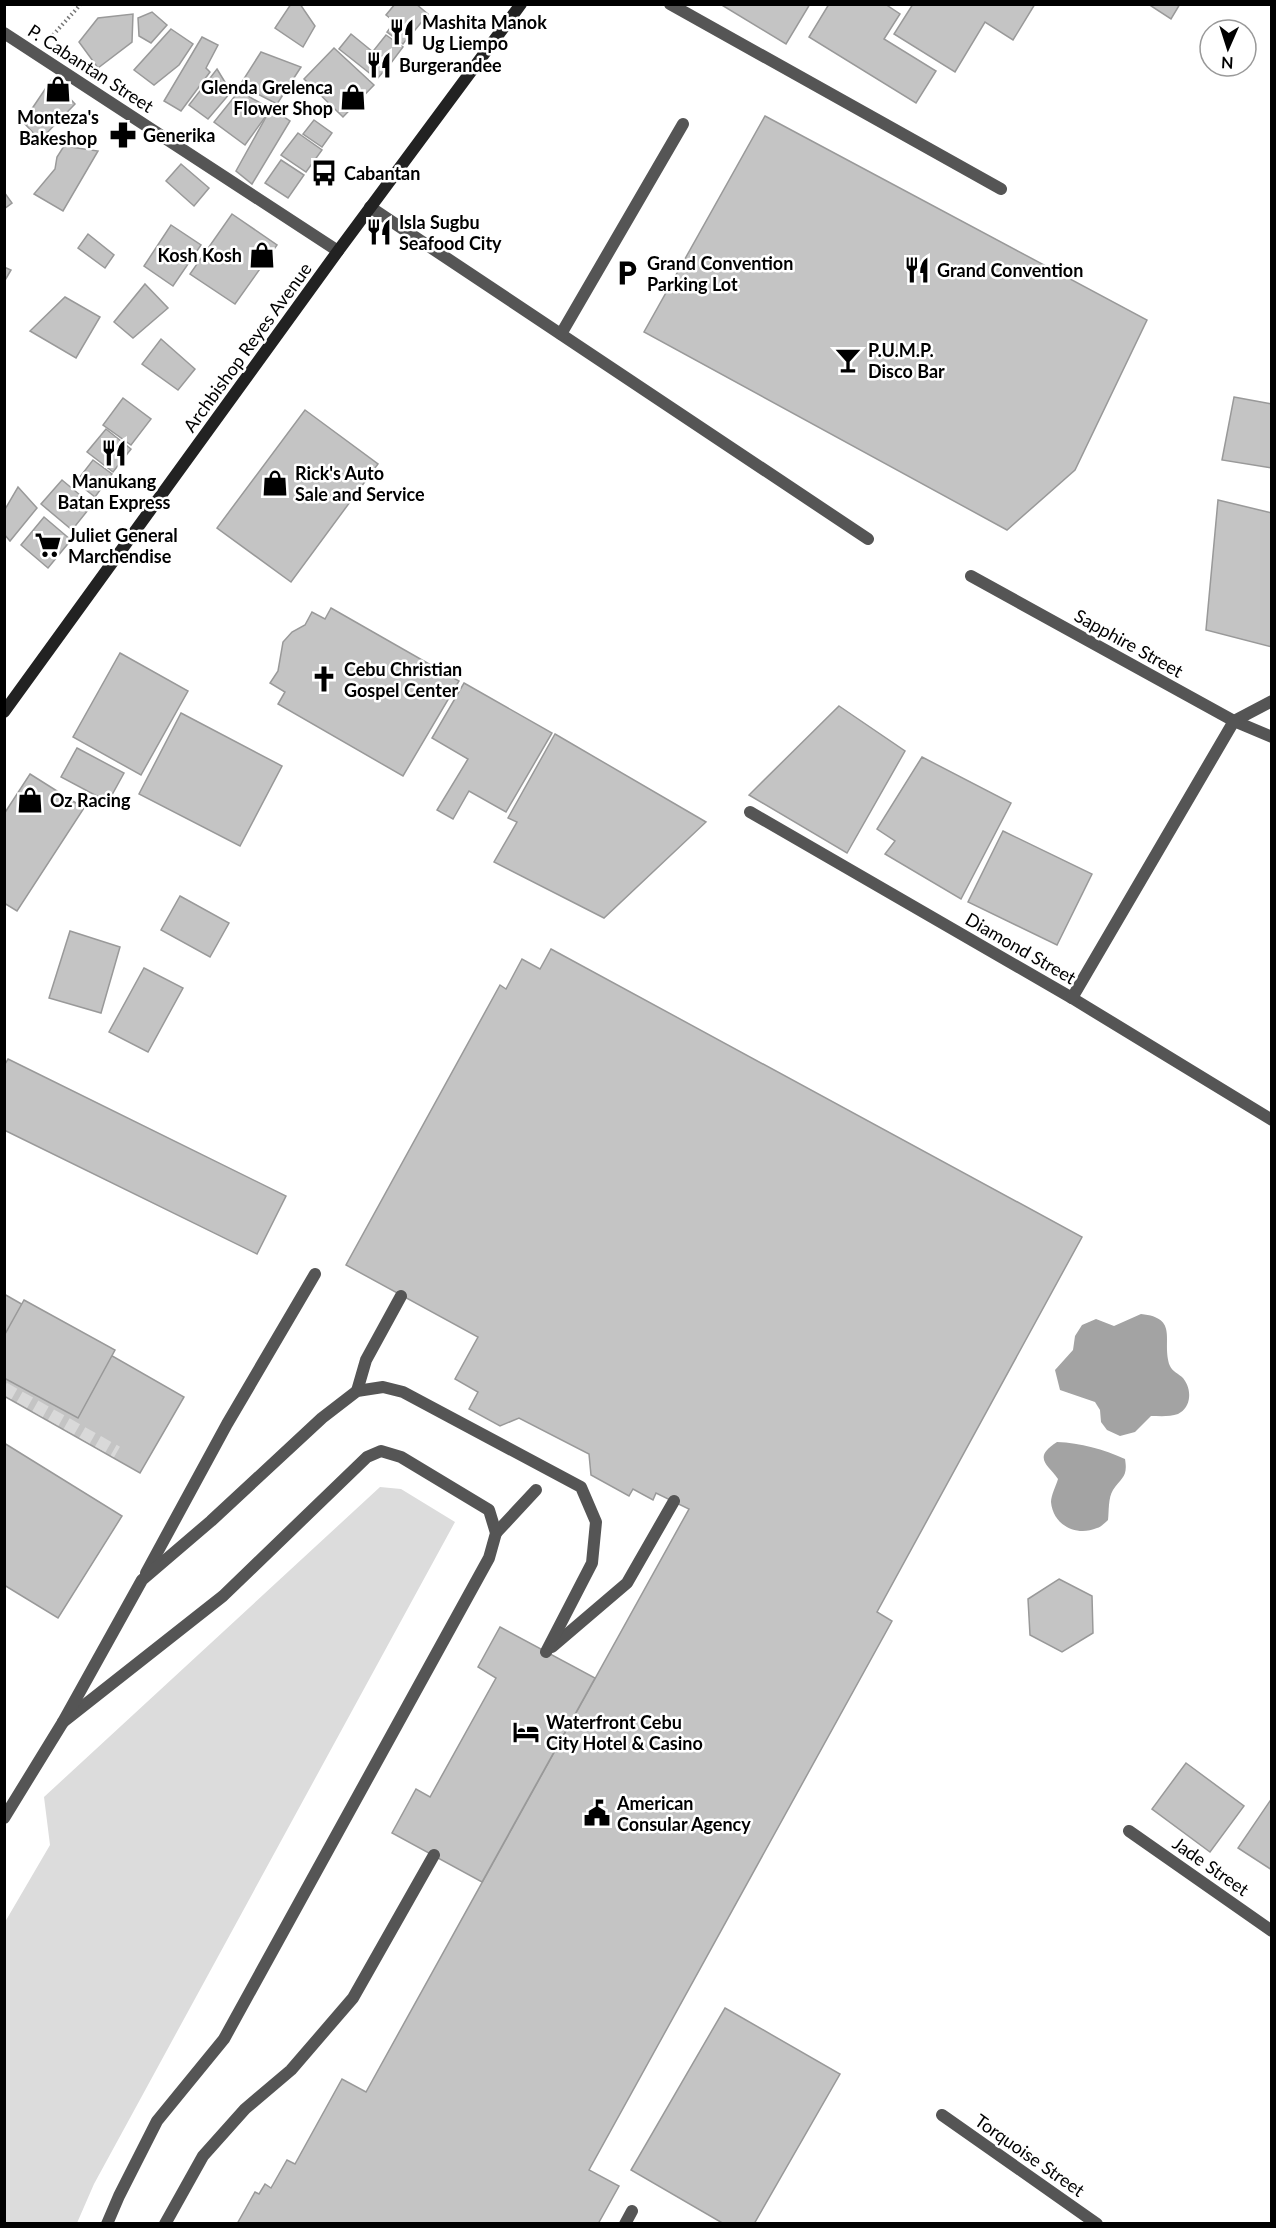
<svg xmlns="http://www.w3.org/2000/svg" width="1276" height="2228" viewBox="0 0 1276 2228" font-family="Lato,sans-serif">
<rect width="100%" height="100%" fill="#fff"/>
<polygon fill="#dcdcdc" points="380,1487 401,1489 455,1522 94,2184 77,2223 5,2223 5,1922 50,1845 44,1797"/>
<g fill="#a3a3a3">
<path d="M1141 1314C1180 1318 1161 1341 1170 1366 1172 1371 1179 1374 1183 1378 1192 1389 1192 1407 1178 1414 1170 1417 1159 1416 1151 1416L1135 1432 1120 1436 1107 1430 1101 1422 1100 1410 1095 1402 1060 1390 1055 1370 1073 1350 1075 1336 1082 1325 1096 1319 1114 1326Z"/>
<path d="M1057 1442C1081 1443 1103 1449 1125 1459 1128 1477 1122 1477 1113 1490 1108 1498 1109 1511 1108 1520 1105 1523 1101 1527 1097 1528 1076 1537 1053 1525 1051 1502 1051 1495 1056 1486 1058 1479 1048 1464 1032 1458 1057 1442Z"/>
</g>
<g fill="#c4c4c4" stroke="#999" stroke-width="1.5">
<polygon points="291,4 300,4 315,26 303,47 275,28"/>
<polygon points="395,4 416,4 428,14 411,35 386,15"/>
<polygon points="720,4 810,4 786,44"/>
<polygon points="829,4 885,4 900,14 884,39 936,71 916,103 809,37"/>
<polygon points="913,4 1035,4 1013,40 985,22 955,72 894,34"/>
<polygon points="1148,4 1180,4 1171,19"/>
<polygon points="152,12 167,25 151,43 139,36 138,18"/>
<polygon points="133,14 132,42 98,68 79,42 98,18"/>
<polygon points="393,24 409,36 403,44 387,32"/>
<polygon points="171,29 193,44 179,65 154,85 134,70"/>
<polygon points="351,34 389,65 377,79 339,49"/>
<polygon points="386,35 403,47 391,63 374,50"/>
<polygon points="202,37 218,45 206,68 210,72 181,111 164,101"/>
<polygon points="334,48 374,85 343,117 304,79"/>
<polygon points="261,52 301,67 277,104 240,85"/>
<polygon points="217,69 231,92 208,119 189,105"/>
<polygon points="52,79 75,104 40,140 23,122"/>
<polygon points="239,91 271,109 245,145 214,122"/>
<polygon points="271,108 290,121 252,184 236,171"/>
<polygon points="765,116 1147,320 1075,470 1007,530 644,332"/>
<polygon points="314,120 332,133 322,147 303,134"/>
<polygon points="298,133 322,150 306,172 281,155"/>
<polygon points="64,146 98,151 63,211 34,194 55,169 57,157"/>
<polygon points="281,160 304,175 288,198 265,183"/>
<polygon points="181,164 209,188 194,206 166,181"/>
<polygon points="4,192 12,203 4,209"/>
<polygon points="232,214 277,245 235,304 190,274"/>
<polygon points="171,225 201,245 173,286 144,266"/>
<polygon points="88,234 114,255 105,268 78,248"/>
<polygon points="4,267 11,270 4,282"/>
<polygon points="145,284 168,308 133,338 114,322"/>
<polygon points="65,297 100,317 76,358 30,331"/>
<polygon points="161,339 195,369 178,390 142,364"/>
<polygon points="1234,397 1272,404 1272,468 1222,460"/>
<polygon points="123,398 151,419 131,445 103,425"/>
<polygon points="305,410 378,464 291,582 217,528"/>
<polygon points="106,429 131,449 113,472 87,452"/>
<polygon points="93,460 112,474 95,497 76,482"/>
<polygon points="62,480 92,505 72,530 41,504"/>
<polygon points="18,487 37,508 10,541 4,534 4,511"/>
<polygon points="1218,500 1272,513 1272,647 1206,630"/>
<polygon points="44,517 71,540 48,568 21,545"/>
<polygon points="331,608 459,681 403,776 278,704 285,692 270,683 278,671 283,642 292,632 305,625 312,612 325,619"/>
<polygon points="120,653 188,691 141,775 73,737"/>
<polygon points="464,683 552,733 506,812 469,791 453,819 437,810 468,759 432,738"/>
<polygon points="839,706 905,751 847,853 749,795"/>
<polygon points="181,713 282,766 240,846 139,794"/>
<polygon points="555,734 706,822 604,918 494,862 517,822 508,818"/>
<polygon points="77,748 124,773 108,802 61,777"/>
<polygon points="922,757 1011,803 961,899 885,854 895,841 877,829"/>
<polygon points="30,774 84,808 17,911 4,903 4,814"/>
<polygon points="1003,831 1092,874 1057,945 968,902"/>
<polygon points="180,896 229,923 210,957 161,930"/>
<polygon points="70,931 120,947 101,1013 49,998"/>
<polygon points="551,949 1082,1237 877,1612 892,1621 589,2170 619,2186 598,2224 237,2224 255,2192 259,2194 265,2184 271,2188 287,2160 295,2164 342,2079 366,2092 689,1509 656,1493 653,1500 633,1489 629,1496 591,1475 589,1454 519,1418 500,1426 469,1409 478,1392 455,1379 478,1337 346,1265 500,985 506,989 522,959 540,969"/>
<polygon points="144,968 183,988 148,1052 109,1032"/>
<polygon points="8,1059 286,1196 257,1254 4,1130 4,1066"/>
<polygon points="4,1294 184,1397 140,1473 4,1396"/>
<polygon points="24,1300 115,1350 78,1418 4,1378 4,1336"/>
<polygon points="4,1443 122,1516 58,1618 4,1585"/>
<polygon points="1059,1579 1092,1596 1093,1633 1062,1652 1030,1635 1028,1599"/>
<polygon points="500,1627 595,1678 482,1882 392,1833 416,1789 430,1797 496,1678 478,1667"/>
<polygon points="1186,1763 1244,1806 1210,1852 1152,1809"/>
<polygon points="1272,1798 1272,1870 1238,1848"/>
<polygon points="725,2008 840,2074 754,2224 724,2224 631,2170"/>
</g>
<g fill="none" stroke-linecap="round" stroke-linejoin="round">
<polyline stroke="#d9d9d9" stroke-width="12" stroke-dasharray="12 6" stroke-linecap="butt" points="4,1388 117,1452"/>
<polyline stroke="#777" stroke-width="4" stroke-dasharray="1.5 3" stroke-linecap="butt" points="53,35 81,4"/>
<g stroke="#555" stroke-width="12">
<polyline points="670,4 1001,189"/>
<polyline points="370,207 868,539"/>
<polyline points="561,334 683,124"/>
<polyline points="357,1391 366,1360 401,1296"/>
<polyline points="496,1533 536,1490"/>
<polyline points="146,1573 227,1424 315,1274"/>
<polyline points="552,1647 627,1583 674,1501"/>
<polyline points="63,1722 223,1596 367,1457 381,1451 401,1457 489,1510 496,1533 489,1558 224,2039 157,2121 119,2196 107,2224"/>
<polyline points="4,1818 63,1722 142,1580 211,1521 322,1418 357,1391 383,1387 403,1392 581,1487 596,1522 592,1563 546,1652"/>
<polyline points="165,2224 203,2156 245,2109 291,2070 353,1998 434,1855"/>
<polyline points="625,2224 632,2211"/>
</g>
<g stroke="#555" stroke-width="12">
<polyline points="4,33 338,251"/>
<polyline points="971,576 1234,721 1272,737"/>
<polyline points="1234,721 1272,701"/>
<polyline points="750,812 1072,998 1272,1120"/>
<polyline points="1072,998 1234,721"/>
<polyline points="1129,1831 1272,1931"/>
<polyline points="942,2115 1097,2224"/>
</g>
<polyline stroke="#222" stroke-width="12" points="4,712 338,251 521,4"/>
</g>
<defs>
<g id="restaurant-bare" transform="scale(2.07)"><path d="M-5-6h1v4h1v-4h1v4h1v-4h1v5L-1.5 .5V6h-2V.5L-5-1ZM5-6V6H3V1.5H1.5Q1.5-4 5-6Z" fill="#000" stroke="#fff" stroke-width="2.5" paint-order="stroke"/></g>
<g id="shop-bare" transform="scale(2.07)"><path d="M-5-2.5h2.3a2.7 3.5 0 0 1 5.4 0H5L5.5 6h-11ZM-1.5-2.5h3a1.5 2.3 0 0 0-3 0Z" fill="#000" stroke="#fff" stroke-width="2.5" paint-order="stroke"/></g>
<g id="pharmacy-bare" transform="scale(2.07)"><path d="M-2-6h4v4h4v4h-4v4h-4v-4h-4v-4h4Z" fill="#000" stroke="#fff" stroke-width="2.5" paint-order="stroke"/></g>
<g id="bus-bare" transform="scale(2.07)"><path d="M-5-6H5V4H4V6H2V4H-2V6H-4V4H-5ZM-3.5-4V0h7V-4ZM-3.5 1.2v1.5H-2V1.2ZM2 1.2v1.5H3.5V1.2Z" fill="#000" stroke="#fff" stroke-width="2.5" paint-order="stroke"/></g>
<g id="parking-bare" transform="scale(2.07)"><path d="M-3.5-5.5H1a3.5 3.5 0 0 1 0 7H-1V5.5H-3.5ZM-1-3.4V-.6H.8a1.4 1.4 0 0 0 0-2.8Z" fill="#000" stroke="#fff" stroke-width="2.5" paint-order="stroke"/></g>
<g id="bar-bare" transform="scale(2.07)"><path d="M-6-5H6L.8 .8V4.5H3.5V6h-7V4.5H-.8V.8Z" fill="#000" stroke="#fff" stroke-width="2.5" paint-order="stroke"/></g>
<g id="supermarket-bare" transform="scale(2.07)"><path d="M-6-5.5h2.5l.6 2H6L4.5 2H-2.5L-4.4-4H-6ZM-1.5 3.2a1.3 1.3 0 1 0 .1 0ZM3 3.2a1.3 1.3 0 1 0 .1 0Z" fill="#000" stroke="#fff" stroke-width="2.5" paint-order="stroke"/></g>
<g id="church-bare" transform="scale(2.07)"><path d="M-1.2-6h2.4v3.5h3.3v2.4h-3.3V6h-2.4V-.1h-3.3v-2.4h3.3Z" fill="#000" stroke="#fff" stroke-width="2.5" paint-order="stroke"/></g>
<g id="hotel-bare" transform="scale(2.07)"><path d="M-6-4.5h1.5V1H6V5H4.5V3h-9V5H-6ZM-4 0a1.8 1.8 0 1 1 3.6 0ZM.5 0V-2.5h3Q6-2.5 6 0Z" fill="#000" stroke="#fff" stroke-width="2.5" paint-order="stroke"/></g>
<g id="civic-bare" transform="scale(2.07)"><path d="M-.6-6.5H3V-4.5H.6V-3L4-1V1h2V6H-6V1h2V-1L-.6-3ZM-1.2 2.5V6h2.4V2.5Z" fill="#000" stroke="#fff" stroke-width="2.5" paint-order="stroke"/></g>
</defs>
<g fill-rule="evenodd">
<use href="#restaurant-bare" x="402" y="32"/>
<use href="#restaurant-bare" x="379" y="65"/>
<use href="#shop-bare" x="58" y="89"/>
<use href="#shop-bare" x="353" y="97"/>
<use href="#pharmacy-bare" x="123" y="135"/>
<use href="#bus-bare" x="324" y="173"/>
<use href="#restaurant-bare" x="379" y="232"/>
<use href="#shop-bare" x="262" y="255"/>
<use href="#restaurant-bare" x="917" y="270"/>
<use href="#parking-bare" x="627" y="273"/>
<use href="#bar-bare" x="848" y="360"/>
<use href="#restaurant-bare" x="114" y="453"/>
<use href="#shop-bare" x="275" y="483"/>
<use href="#supermarket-bare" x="48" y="545"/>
<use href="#church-bare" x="324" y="679"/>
<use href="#shop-bare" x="30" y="800"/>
<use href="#hotel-bare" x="526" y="1732"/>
<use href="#civic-bare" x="597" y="1813"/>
</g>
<g text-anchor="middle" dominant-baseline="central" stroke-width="5" stroke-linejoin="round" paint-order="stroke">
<g font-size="18" font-weight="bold" fill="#000" stroke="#fff" text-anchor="start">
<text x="422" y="22">Mashita Manok<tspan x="422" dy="21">Ug Liempo</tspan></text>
<text x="399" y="65">Burgerandee</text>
<text x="333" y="87" text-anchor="end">Glenda Grelenca<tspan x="333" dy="21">Flower Shop</tspan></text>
<text x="58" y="117" text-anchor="middle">Monteza's<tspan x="58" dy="21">Bakeshop</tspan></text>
<text x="143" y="135">Generika</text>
<text x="344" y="173">Cabantan</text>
<text x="399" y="222">Isla Sugbu<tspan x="399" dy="21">Seafood City</tspan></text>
<text x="242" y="255" text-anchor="end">Kosh Kosh</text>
<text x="647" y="263">Grand Convention<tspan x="647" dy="21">Parking Lot</tspan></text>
<text x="937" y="270">Grand Convention</text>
<text x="868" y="350">P.U.M.P.<tspan x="868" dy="21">Disco Bar</tspan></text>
<text x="295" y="473">Rick's Auto<tspan x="295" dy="21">Sale and Service</tspan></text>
<text x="114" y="481" text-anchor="middle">Manukang<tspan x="114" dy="21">Batan Express</tspan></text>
<text x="68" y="535">Juliet General<tspan x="68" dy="21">Marchendise</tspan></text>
<text x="344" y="669">Cebu Christian<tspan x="344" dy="21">Gospel Center</tspan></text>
<text x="50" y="800">Oz Racing</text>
<text x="546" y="1722">Waterfront Cebu<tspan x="546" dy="21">City Hotel &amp; Casino</tspan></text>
<text x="617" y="1803">American<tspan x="617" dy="21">Consular Agency</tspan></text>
</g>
<g font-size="18" fill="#000" stroke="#fff">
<text transform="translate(91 68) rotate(33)">P. Cabantan Street</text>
<text transform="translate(247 347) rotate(-54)">Archbishop Reyes Avenue</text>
<text transform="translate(1129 643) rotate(29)">Sapphire Street</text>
<text transform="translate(1021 948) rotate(30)">Diamond Street</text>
<text transform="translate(1211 1866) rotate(35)">Jade Street</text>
<text transform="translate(1030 2155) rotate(35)">Torquoise Street</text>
</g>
</g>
<rect width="1276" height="2228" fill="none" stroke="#000000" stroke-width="12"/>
<g transform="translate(1228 48) rotate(183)"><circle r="28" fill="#ffffff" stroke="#999999" stroke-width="1.5"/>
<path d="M0-4.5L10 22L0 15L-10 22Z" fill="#000000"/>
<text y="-9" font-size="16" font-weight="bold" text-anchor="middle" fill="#000000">N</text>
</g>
</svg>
